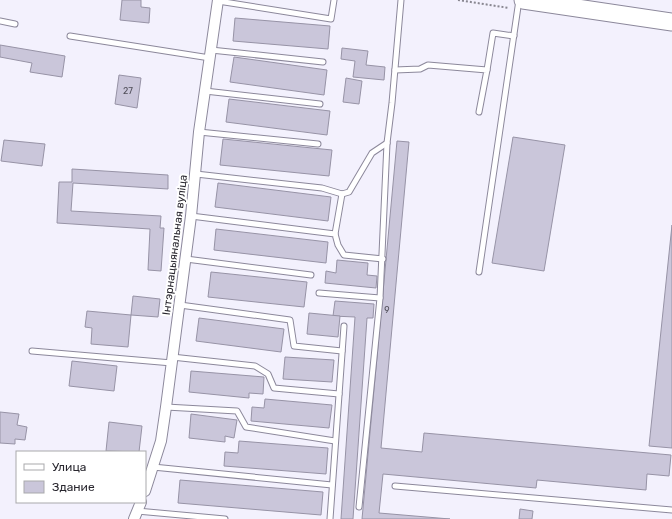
<svg xmlns="http://www.w3.org/2000/svg" width="672" height="519" viewBox="0 0 672 519" font-family="Rubik,sans-serif">
<rect width="100%" height="100%" fill="#f3f1fd"/>
<g fill="#cac6da" stroke="#9793a6">
<polygon points="122,0 141,0 141,7 150,8 149,23 120,20"/>
<polygon points="235,18 330,26 328,49 233,41"/>
<polygon points="0,45 65,56 62,77 30,72 32,63 0,57"/>
<polygon points="342,48 368,51 366,65 385,67 384,80 353,77 355,61 341,59"/>
<polygon points="234,57 327,70 324,95 230,82"/>
<polygon points="119,75 141,78 137,108 115,104"/>
<polygon points="346,78 362,81 359,104 343,102"/>
<polygon points="229,99 330,111 327,135 226,122"/>
<polygon points="513,137 565,145 544,271 492,263"/>
<polygon points="223,139 332,150 329,176 220,165"/>
<polygon points="4,140 45,144 42,166 1,161"/>
<polygon points="397,141 409,142 381,448 422,452 424,433 671,455 669,476 647,474 646,490 537,480 536,488 383,474 379,513 450,519 362,519"/>
<polygon points="72,169 168,175 168,189 73,183 71,211 161,216 160,228 164,228 161,271 148,270 150,229 57,223 59,182 72,182"/>
<polygon points="218,183 331,197 328,221 215,207"/>
<polygon points="672,225 672,448 649,446"/>
<polygon points="216,229 328,242 326,263 214,250"/>
<polygon points="337,260 368,263 367,275 377,276 376,288 325,283 326,271 336,273"/>
<polygon points="211,272 307,282 304,307 208,297"/>
<polygon points="133,296 160,299 158,317 131,315"/>
<polygon points="335,301 374,304 373,318 367,318 353,519 341,519 355,317 333,316"/>
<polygon points="87,311 131,315 128,347 91,344 92,328 85,327"/>
<polygon points="309,313 340,316 338,337 307,334"/>
<polygon points="199,318 284,329 281,352 196,341"/>
<polygon points="285,357 334,360 332,382 283,379"/>
<polygon points="72,361 117,366 114,391 69,386"/>
<polygon points="191,371 264,377 263,394 249,393 249,398 189,392"/>
<polygon points="265,399 332,405 329,428 251,421 252,407 264,408"/>
<polygon points="0,412 19,414 17,425 27,427 25,440 15,439 15,444 0,443"/>
<polygon points="191,414 237,420 234,438 225,436 225,442 189,438"/>
<polygon points="109,422 142,426 139,452 106,451"/>
<polygon points="239,441 328,448 326,474 224,466 225,452 238,453"/>
<polygon points="180,480 323,492 321,515 178,503"/>
<polygon points="520,509 533,511 532,519 519,519"/>
</g>
<g fill="none" stroke-linecap="round" stroke-linejoin="round">
<g stroke="#8c889b" stroke-width="7">
<g id="service">
<polyline points="218,1 331,19 334,0"/>
<polyline points="0,21 15,24"/>
<polyline points="70,36 210,58"/>
<polyline points="211,50 323,62"/>
<polyline points="395,70 420,69 428,65 487,70 479,112"/>
<polyline points="487,70 493,33 514,36"/>
<polyline points="205,91 320,104"/>
<polyline points="199,132 318,144"/>
<polyline points="196,174 322,188 342,194 349,192 372,153 387,143"/>
<polyline points="191,216 335,234 338,245 344,255 383,259"/>
<polyline points="335,234 342,194"/>
<polyline points="186,259 311,275"/>
<polyline points="479,272 519,0"/>
<polyline points="319,293 380,298"/>
<polyline points="180,305 290,320 294,346 342,351"/>
<polyline points="32,351 172,363"/>
<polyline points="172,357 255,366 268,374 274,388 339,394"/>
<polyline points="166,407 237,411 246,427 335,441"/>
<polyline points="153,467 332,485"/>
<polyline points="395,486 672,510"/>
<polyline points="359,507 380,298 387,143 392,103 401,0"/>
<polyline points="137,511 225,519"/>
<polyline points="330,519 344,326"/>
</g>
</g>
<g stroke="#8c889b" stroke-width="12">
<g id="minor">
<polyline points="145,491 161,441 166,407 191,216 199,132 218,0"/>
<polyline points="134,519 141,502"/>
</g>
</g>
<g stroke="#8c889b" stroke-width="19">
<polyline id="primary" points="523,0 672,22"/>
</g>
<polyline stroke="#898791" stroke-width="2" stroke-dasharray="2 2" stroke-linecap="butt" points="458,0 509,8"/>
<use href="#service" stroke="#fff" stroke-width="5"/>
<use href="#minor" stroke="#fff" stroke-width="10"/>
<use href="#primary" stroke="#fff" stroke-width="17"/>
</g>
<g text-anchor="middle" dominant-baseline="central" stroke-width="4" stroke-linejoin="round" paint-order="stroke">
<g font-size="9" fill="#514f5a">
<text x="128" y="91">27</text>
<text x="387" y="310">9</text>
</g>
<g font-size="11" fill="#29272f" stroke="#fff">
<text transform="translate(175 245) rotate(-83)">Інтэрнацыянальная вуліца</text>
</g>
</g>
<rect x="16" y="451" width="130" height="52" fill="#ffffff" stroke="#a9a9ac"/>
<rect x="24" y="464" width="20" height="6" fill="#ffffff" stroke="#a9a9ac"/>
<text x="52" y="471" font-size="12" fill="#29272f">Улица</text>
<rect x="24" y="481" width="20" height="12" fill="#cac6da" stroke="#a9a9ac"/>
<text x="52" y="491" font-size="12" fill="#29272f">Здание</text>
</svg>
